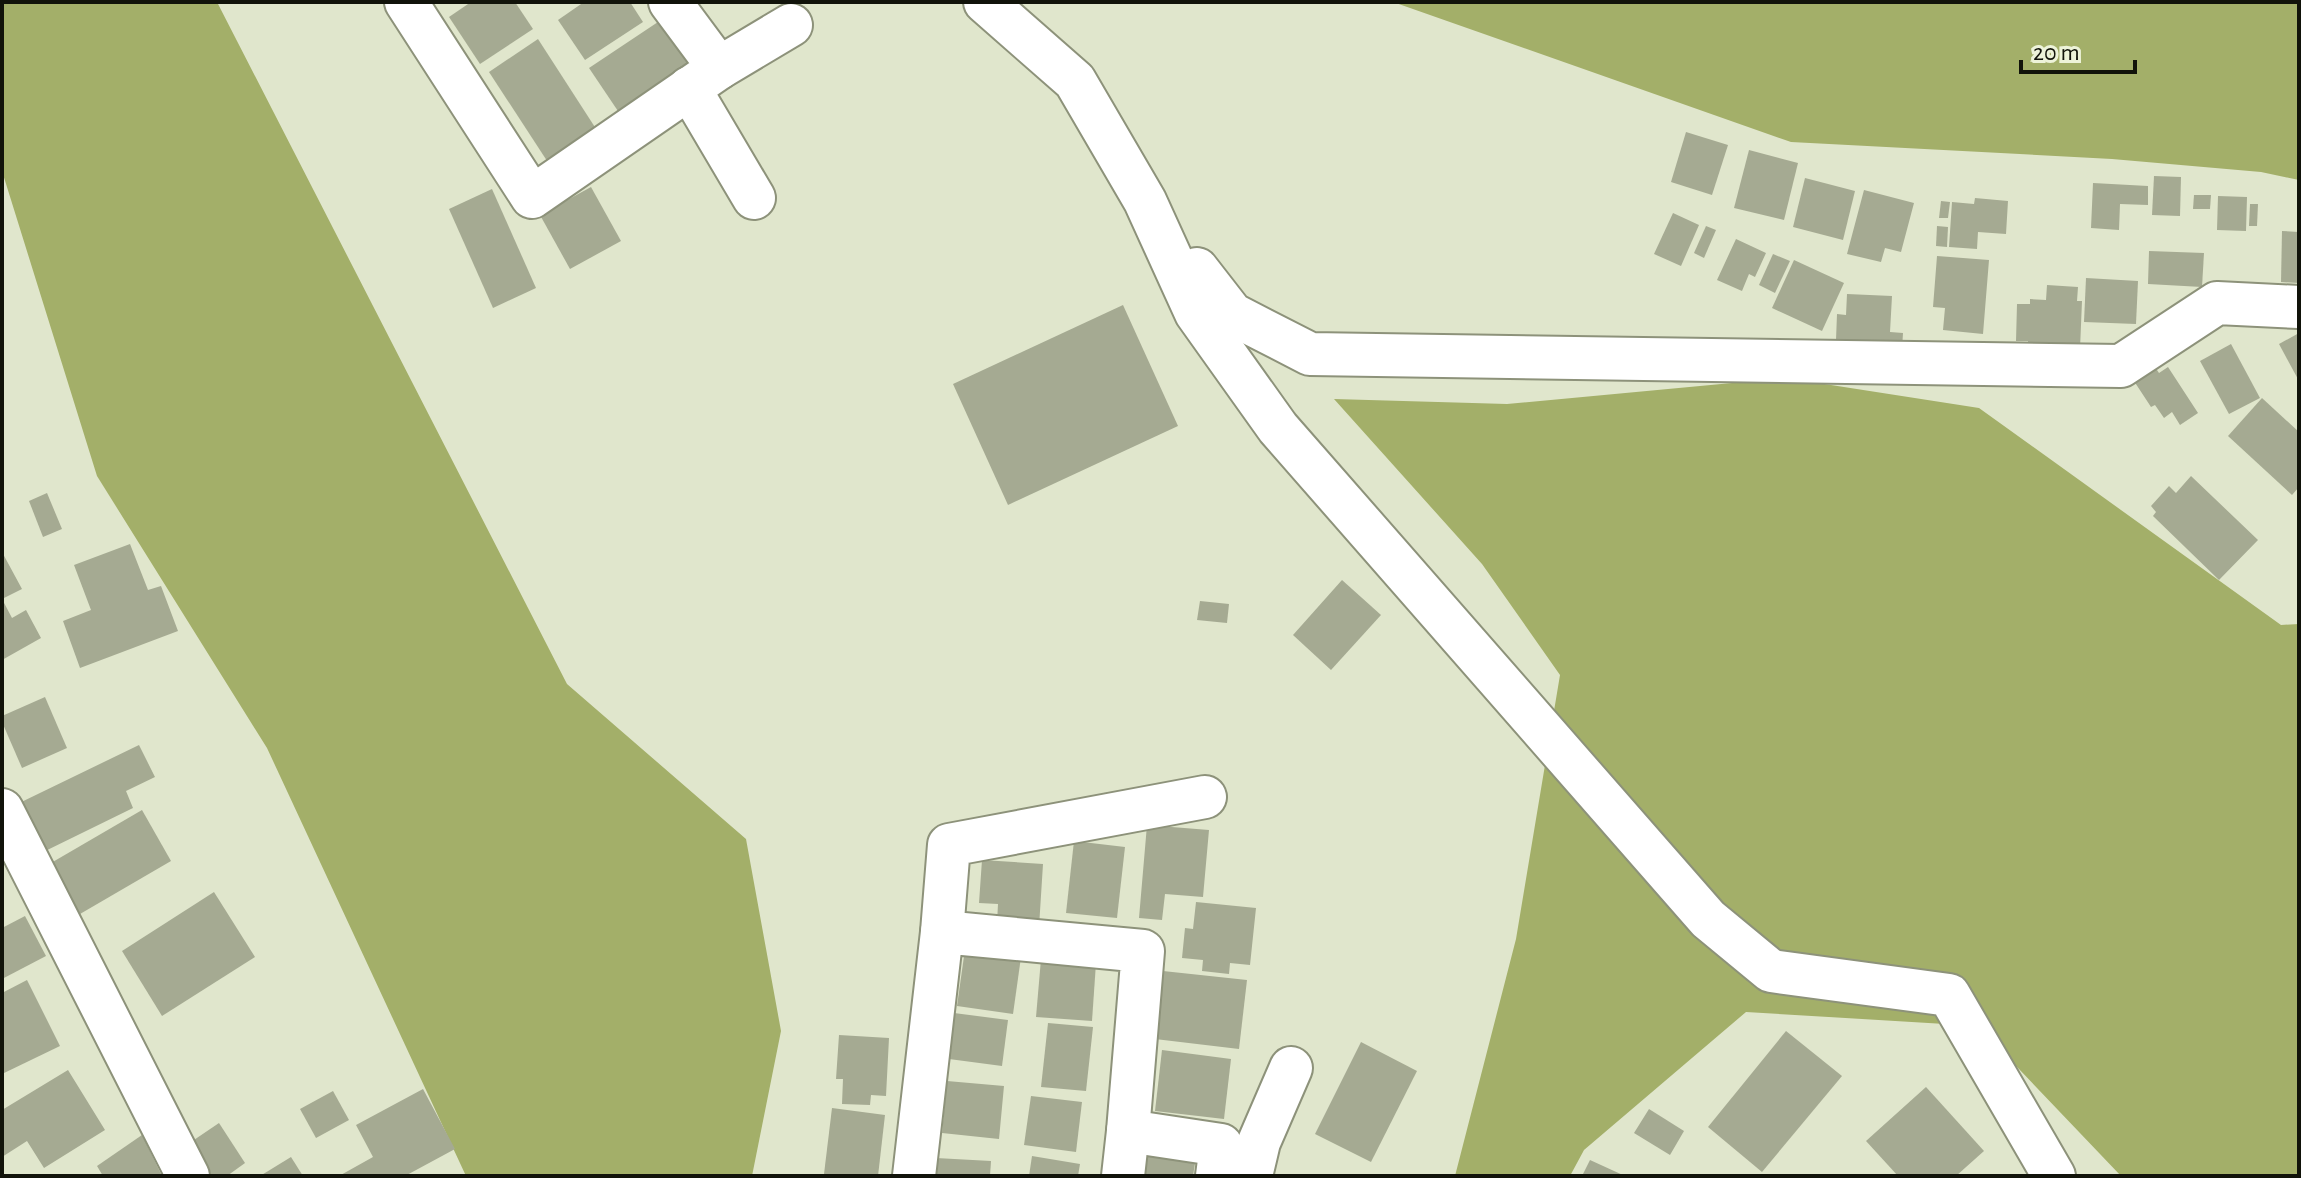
<svg xmlns="http://www.w3.org/2000/svg" width="2301" height="1178" viewBox="0 0 2301 1178" font-family="'Alegreya Sans',sans-serif">
<rect width="100%" height="100%" fill="#e0e6cc"/>
<g fill="#a3af69">
<polygon points="2,2 217,2 567,684 746,839 781,1031 752,1176 466,1176 267,748 97,476 2,171"/>
<polygon points="1393,2 2299,2 2299,180 2261,172 2112,159 1791,142"/>
<polygon points="1786,378 1979,408 2281,625 2299,624 2299,1176 2121,1176 1978,1026 1746,1012 1584,1150 1570,1176 1455,1176 1516,939 1560,675 1482,564 1334,399 1507,404"/>
</g>
<g fill="#a5aa92">
<polygon points="471,2 515,2 533,29 480,64 449,17"/>
<polygon points="584,2 630,2 643,22 585,60 558,20"/>
<polygon points="667,16 701,69 624,120 589,68"/>
<polygon points="538,39 600,135 551,167 489,72"/>
<polygon points="1686,132 1728,145 1712,195 1671,182"/>
<polygon points="1749,150 1798,163 1784,220 1734,208"/>
<polygon points="2154,176 2181,177 2180,216 2152,215"/>
<polygon points="1805,178 1855,191 1843,240 1793,227"/>
<polygon points="2093,183 2148,186 2148,205 2120,204 2119,230 2091,228"/>
<polygon points="591,187 621,241 570,269 540,215"/>
<polygon points="492,189 536,288 493,308 449,209"/>
<polygon points="1864,190 1914,203 1901,252 1885,248 1881,262 1847,254"/>
<polygon points="2194,195 2211,195 2210,209 2193,209"/>
<polygon points="2218,196 2247,197 2246,231 2217,230"/>
<polygon points="1975,198 2008,201 2006,234 1978,232 1977,249 1949,247 1952,202 1974,204"/>
<polygon points="1941,201 1950,202 1948,218 1939,218"/>
<polygon points="2250,204 2258,204 2257,226 2249,226"/>
<polygon points="1673,213 1699,225 1681,266 1654,254"/>
<polygon points="1706,226 1716,230 1704,258 1694,253"/>
<polygon points="1937,226 1948,227 1947,247 1936,246"/>
<polygon points="2282,231 2299,232 2299,283 2281,282"/>
<polygon points="1736,239 1766,253 1755,277 1749,274 1742,291 1717,280"/>
<polygon points="2149,251 2204,253 2202,287 2148,284"/>
<polygon points="1773,254 1790,261 1775,293 1759,285"/>
<polygon points="1937,256 1989,260 1983,334 1943,330 1945,308 1933,307"/>
<polygon points="1794,260 1844,283 1822,331 1772,308"/>
<polygon points="2086,278 2138,281 2136,324 2084,322"/>
<polygon points="2047,285 2078,287 2077,301 2082,301 2080,349 2028,347 2028,341 2016,341 2017,304 2030,304 2030,299 2046,300"/>
<polygon points="1847,294 1892,296 1890,332 1903,333 1902,349 1845,346 1845,341 1836,340 1837,314 1846,315"/>
<polygon points="1123,305 1178,426 1008,505 953,384"/>
<polygon points="2299,333 2299,381 2279,344"/>
<polygon points="2231,344 2260,398 2229,414 2200,361"/>
<polygon points="2153,364 2159,373 2168,367 2198,413 2180,425 2172,412 2164,418 2155,405 2151,407 2132,378"/>
<polygon points="2262,398 2299,432 2299,487 2292,495 2228,436"/>
<polygon points="2191,476 2258,540 2219,580 2153,516 2156,512 2151,506 2169,486 2176,493"/>
<polygon points="47,493 62,529 43,537 29,501"/>
<polygon points="130,544 148,590 161,586 178,631 80,668 63,621 91,610 74,565"/>
<polygon points="2,552 22,589 2,599 12,618 26,610 41,638 2,660"/>
<polygon points="1342,580 1381,615 1331,670 1293,635"/>
<polygon points="1200,601 1229,604 1227,623 1197,620"/>
<polygon points="45,697 67,748 22,768 2,722 2,716"/>
<polygon points="139,745 155,777 126,791 133,808 33,857 9,808"/>
<polygon points="142,810 171,861 80,914 51,863"/>
<polygon points="1147,825 1209,830 1203,897 1165,894 1162,920 1139,918"/>
<polygon points="1074,841 1125,847 1117,918 1066,913"/>
<polygon points="982,860 1043,864 1039,927 997,923 998,904 979,903"/>
<polygon points="214,892 255,957 162,1016 122,951"/>
<polygon points="1196,902 1256,908 1250,965 1230,963 1229,974 1202,971 1203,960 1182,958 1185,928 1193,929"/>
<polygon points="25,916 46,956 2,979 2,928"/>
<polygon points="965,949 1021,957 1013,1014 957,1006"/>
<polygon points="1041,959 1096,963 1092,1021 1036,1017"/>
<polygon points="1163,971 1247,980 1239,1049 1155,1039"/>
<polygon points="27,980 60,1046 2,1074 2,993"/>
<polygon points="954,1013 1008,1020 1002,1066 949,1059"/>
<polygon points="1048,1023 1093,1027 1086,1091 1041,1087"/>
<polygon points="1786,1031 1842,1076 1762,1172 1708,1127"/>
<polygon points="839,1035 889,1038 886,1096 871,1095 870,1105 842,1104 843,1079 836,1079"/>
<polygon points="1361,1042 1417,1071 1371,1162 1315,1134"/>
<polygon points="1162,1050 1231,1059 1224,1119 1155,1111"/>
<polygon points="68,1070 105,1130 44,1168 27,1141 2,1157 2,1110"/>
<polygon points="947,1081 1004,1086 999,1139 942,1133"/>
<polygon points="1926,1087 1984,1151 1956,1176 1898,1176 1866,1141"/>
<polygon points="423,1089 455,1149 405,1176 339,1176 373,1157 356,1125"/>
<polygon points="333,1091 349,1120 316,1138 300,1109"/>
<polygon points="1031,1096 1082,1102 1076,1152 1024,1145"/>
<polygon points="832,1108 885,1115 878,1176 824,1174"/>
<polygon points="1649,1109 1684,1131 1670,1155 1634,1133"/>
<polygon points="219,1123 245,1163 227,1176 210,1176 188,1144"/>
<polygon points="142,1135 162,1176 103,1176 97,1166"/>
<polygon points="1145,1154 1195,1163 1193,1176 1141,1176"/>
<polygon points="1032,1156 1080,1164 1078,1176 1029,1176"/>
<polygon points="291,1157 303,1176 260,1176"/>
<polygon points="936,1158 991,1161 990,1176 935,1176"/>
<polygon points="1590,1160 1625,1176 1582,1176"/>
</g>
<g fill="none" stroke-linecap="round" stroke-linejoin="round">
<g stroke="#8d927a" stroke-width="46">
<g id="minor">
<polyline points="406,2 532,197 719,68 670,2"/>
<polyline points="985,2 1075,81 1145,201 1196,313 1278,428 1708,919 1771,971 1949,995 2054,1176"/>
<polyline points="719,68 791,25"/>
<polyline points="689,88 754,198"/>
<polyline points="1197,269 1232,314 1310,354 2121,366 2217,303 2299,307"/>
<polyline points="2,810 188,1176"/>
<polyline points="942,932 949,845 1205,797"/>
<polyline points="914,1176 942,932 1143,951 1128,1131 1221,1145 1217,1176"/>
<polyline points="1123,1176 1128,1131"/>
<polyline points="1251,1176 1259,1142 1291,1068"/>
</g>
</g>
<use href="#minor" stroke="#fff" stroke-width="42"/>
</g>
<rect width="2301" height="1178" fill="none" stroke="#11130a" stroke-width="8"/>
<path d="M2021 60v12h114v-12" fill="none" stroke="#11130a" stroke-width="4"/>
<text x="2033" y="60" font-size="24" fill="#11130a" stroke="#edf3d9" stroke-width="6" paint-order="stroke">20 m</text>
</svg>
